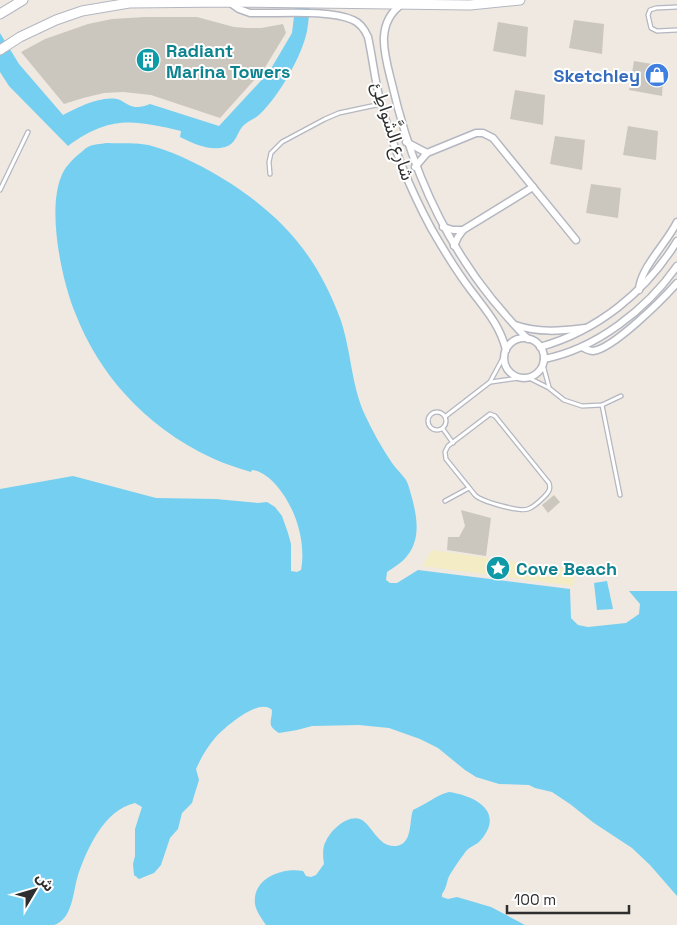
<svg xmlns="http://www.w3.org/2000/svg" width="677" height="925" viewBox="0 0 677 925" font-family="'Space Grotesk','Noto Sans Arabic',sans-serif">
<rect width="100%" height="100%" fill="#efe9e1"/>
<polygon fill="#f3ecc5" points="432,550 575,570 574,586 422,566"/>
<g fill="#75cff0">
<path d="M296 0H310C309 10 309 21 307 31 302 56 279 96 260 114 255 119 249 120 244 125 237 131 237 144 225 147 209 151 194 144 180 137L181 131C134 120 110 115 68 146L9 86 0 72V33L19 64 63 115C78 107 104 94 120 100 123 101 124 103 127 104 135 109 142 107 150 104L219 126 269 72 292 33Z"/>
<path d="M107 143C121 144 138 142 152 146 180 154 206 168 230 183 285 219 317 257 340 318 351 349 351 383 364 413 372 430 381 447 392 463 396 469 402 474 406 480 409 485 410 492 412 498 417 517 421 539 407 556 402 563 394 567 387 572L386 580 390 583H397L418 570 570 589 571 618 578 625 588 627 626 623 639 614 640 604 629 591H677V896L650 865 632 848 594 823 570 804 552 792 535 788 529 785 499 784 476 777 465 770 438 748 420 739 389 728 359 725 312 726 297 730 279 733C266 725 272 722 272 710 259 697 224 728 215 738 207 747 201 758 196 769L199 780 194 796 192 803 182 813 178 829 170 838 161 865 154 873 139 879 134 875 133 864 135 856V829L142 807 135 803C104 810 87 849 78 875 73 891 73 919 54 925 46 925 11 925 0 925V489L73 476 156 498 216 499 258 503 267 502 275 507 282 516 288 533 291 544V571L297 572 301 570C307 539 293 499 269 478 264 474 258 470 252 470L251 472C238 468 225 464 212 458 179 443 148 420 124 393 104 371 87 343 76 315 62 282 47 212 61 177 64 168 72 160 79 154 82 152 85 148 88 147 93 144 101 144 107 143Z"/>
<polygon points="607,581 613,609 597,610 594,583"/>
<path d="M449 792C477 796 506 813 479 842 474 846 467 848 464 854 459 860 455 867 451 873 446 880 448 886 442 894V897L448 899 457 897 491 907 525 925H266C262 919 256 911 255 904 252 878 283 867 303 871L306 876 311 877 316 875 324 864C323 857 322 847 326 841 331 830 347 815 360 819 371 823 378 848 396 846 413 844 409 821 413 810 425 805 438 794 449 792Z"/>
</g>
<g fill="#cbc7bf">
<polygon points="145,17 197,17 234,27 247,28 261,28 283,24 286,33 264,69 220,118 151,95 123,92 104,93 83,98 64,104 21,52 45,39 88,24 112,19"/>
<polygon points="574,20 604,24 602,54 569,48"/>
<polygon points="498,22 528,27 526,57 493,51"/>
<polygon points="634,61 664,66 662,96 629,90"/>
<polygon points="515,90 545,95 543,125 510,119"/>
<polygon points="628,126 658,131 656,160 623,155"/>
<polygon points="555,136 585,140 582,170 550,164"/>
<polygon points="591,184 621,188 618,218 586,213"/>
<polygon points="554,495 560,502 548,513 542,505"/>
<polygon points="461,510 491,518 486,556 447,550 448,537 459,537 465,526"/>
</g>
<g fill="none" stroke-linecap="round" stroke-linejoin="round">
<g stroke="#b4b7c1" stroke-width="5.5">
<g id="service">
<polyline points="677,7 656,8 650,10 648,15 651,28 657,31 677,30"/>
<polyline points="270,174 269,162 271,153 282,142 325,119 339,113 381,104"/>
<polyline points="0,190 28,132"/>
<polyline points="543,365 549,387"/>
<polyline points="529,378 549,388 564,400 582,406 602,405 621,396"/>
<polyline points="491,382 519,378"/>
<polyline points="602,405 620,495"/>
<circle cx="437" cy="421" r="9"/>
<path d="M490 414 495 416 549 483C551 489 549 492 544 497 540 501 534 507 528 509 520 512 482 502 475 495L446 459 445 452 448 446Z"/>
<polyline points="446,416 490,382 504,356"/>
<polyline points="443,429 453,443"/>
<polyline points="445,501 469,488"/>
</g>
</g>
<g stroke="#b4b7c1" stroke-width="9">
<g id="minor">
<path d="M229 2 239 9 250 13C277 14 329 9 353 20 360 23 365 30 368 37 373 60 375 82 381 104 393 147 410 189 431 228 443 249 455 269 470 289 485 309 500 325 506 350"/>
<path d="M402 4C374 24 385 56 392 84 410 163 441 236 492 299 504 313 515 327 528 339"/>
<polyline points="406,142 427,153"/>
<polyline points="415,167 427,153 476,133 483,133 493,138 576,240"/>
<polyline points="443,227 453,230 463,230"/>
<polyline points="454,246 458,237 463,230 533,187"/>
<path d="M639 290C640 268 667 243 677 222"/>
<path d="M515 325C539 333 560 331 585 328"/>
<circle cx="524" cy="358" r="20"/>
<path d="M540 347C597 331 646 292 677 241"/>
<path d="M582 347C586 349 589 351 593 351 613 349 663 299 677 283"/>
<path d="M544 359C596 349 647 309 677 266"/>
</g>
</g>
<g stroke="#b4b7c1" stroke-width="11">
<g id="secondary">
<polyline points="0,14 23,0"/>
<polyline points="0,50 20,37 56,20 82,11 129,3 229,2 470,5 520,0"/>
</g>
</g>
<use href="#service" stroke="#fff" stroke-width="3"/>
<use href="#minor" stroke="#fff" stroke-width="6"/>
<use href="#secondary" stroke="#fff" stroke-width="9"/>
</g>
<defs>
<g id="building-disc" transform="scale(1.25)"><circle r="9.5" fill="#0f9aa8" stroke="#fff"/><path d="M-4-6H4V6H1V3H-1V6H-4ZM-2.5-4.3h1.7v1.8h-1.7ZM.8-4.3h1.7v1.8H.8ZM-2.5-1h1.7V.8h-1.7ZM.8-1h1.7V.8H.8Z" fill="#fff"/></g>
<g id="shop-disc" transform="scale(1.25)"><circle r="9.5" fill="#3f7fe0" stroke="#fff"/><path d="M-5-2.5h2.3a2.7 3.5 0 0 1 5.4 0H5L5.5 6h-11ZM-1.5-2.5h3a1.5 2.3 0 0 0-3 0Z" fill="#fff"/></g>
<g id="sight-disc" transform="scale(1.25)"><circle r="9.5" fill="#0f9aa8" stroke="#fff"/><path d="M0-6L1.8-2.2L6-1.7L2.9 1.2L3.7 5.4L0 3.3L-3.7 5.4L-2.9 1.2L-6-1.7L-1.8-2.2Z" fill="#fff"/></g>
</defs>
<g fill-rule="evenodd">
<use href="#building-disc" x="148" y="60"/>
<use href="#shop-disc" x="657" y="75"/>
<use href="#sight-disc" x="498" y="568"/>
</g>
<g text-anchor="middle" dominant-baseline="central" stroke-width="4" stroke-linejoin="round" paint-order="stroke">
<g font-size="18" font-weight="bold" fill="#0d838f" stroke="#fff" text-anchor="start">
<text x="166" y="50">Radiant<tspan x="166" dy="21">Marina Towers</tspan></text>
<text x="516" y="568">Cove Beach</text>
</g>
<g font-size="18" font-weight="bold" fill="#366cbe" stroke="#fff" text-anchor="end">
<text x="640" y="75">Sketchley</text>
</g>
<g font-size="18" fill="#2e2e2e" stroke="#fff">
<text transform="translate(393 131) rotate(72)">شارع الشَّواطِئ</text>
</g>
</g>
<g transform="translate(35 890) rotate(52)" stroke="#ffffff" stroke-width="4" paint-order="stroke">
<path d="M0-4L9 19L0 12L-9 19Z" fill="#2e2e2e"/>
<text y="-8" font-size="14" font-weight="bold" text-anchor="middle" fill="#2e2e2e">ش</text>
</g>
<path d="M507 905v8h122v-8" fill="none" stroke="#2e2e2e" stroke-width="2.5"/>
<text x="514" y="905" font-size="15" fill="#2e2e2e" stroke="#ffffff" stroke-width="4" paint-order="stroke">100 m</text>
</svg>
